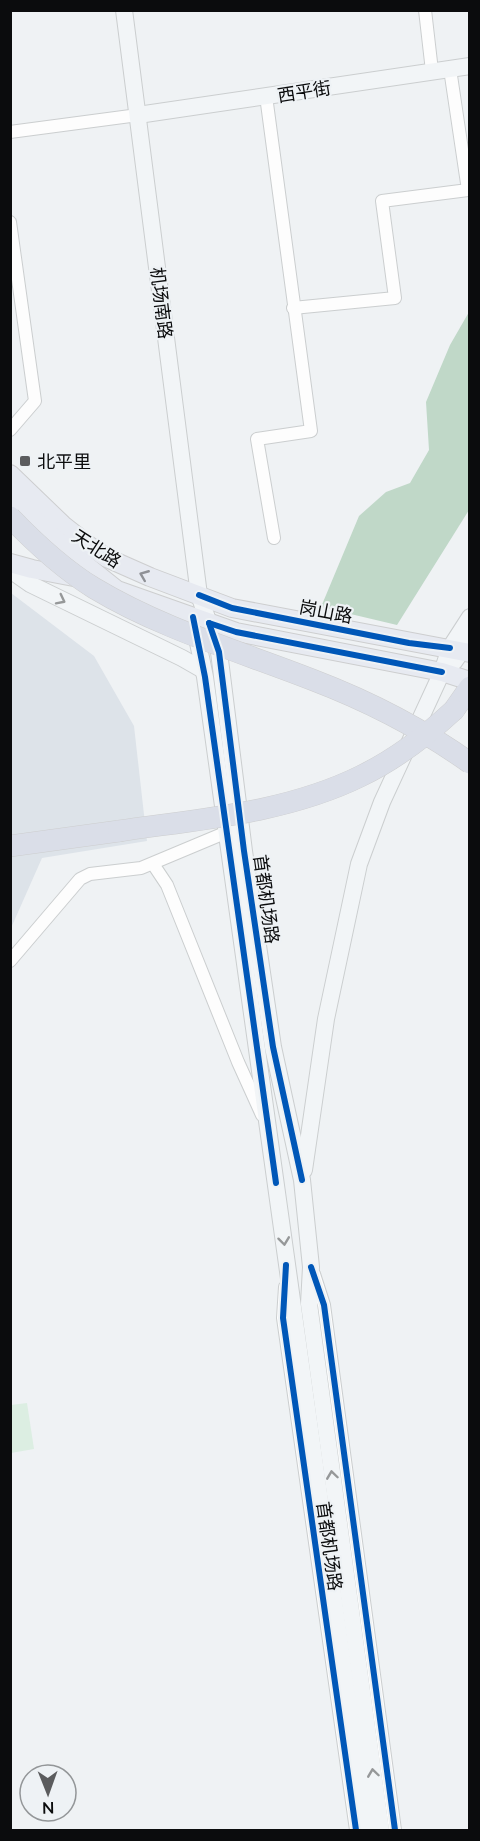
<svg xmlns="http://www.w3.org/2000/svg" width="480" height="1841" viewBox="0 0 480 1841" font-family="Lato,'Noto Sans SC',sans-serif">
<rect width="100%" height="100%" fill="#eff2f4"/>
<polygon fill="#dde3e9" points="11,593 94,656 134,726 147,841 42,858 11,928"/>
<polygon fill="#dceee2" points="27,1403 34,1449 11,1453 11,1405"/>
<polygon fill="#c0d8c8" points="469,312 469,510 397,625 321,607 359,516 386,492 410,483 429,450 426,402 450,345"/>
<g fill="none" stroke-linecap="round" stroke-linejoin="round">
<g stroke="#cbcecf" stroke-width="14">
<g id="street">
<polyline points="425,10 432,71"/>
<polyline points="266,96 311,431 257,439 274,538"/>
<polyline points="10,132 138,115"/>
<polyline points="10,222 35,401 10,430"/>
<polyline points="293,308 395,298 382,201 468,190 450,69"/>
<polyline points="153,864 167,885 238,1062 262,1115"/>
<polyline points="10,961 80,879 90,874 141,868 227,832"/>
<polyline points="314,1274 324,1305 395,1830"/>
<polyline points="285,1287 283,1318 356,1830"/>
</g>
</g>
<g stroke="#cbcecf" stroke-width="18">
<g id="secondary">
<polyline points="124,10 199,595 219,652 244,851 273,1047 302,1180 311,1267 309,1304 381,1830"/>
<polyline points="138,115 470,66"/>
<polyline points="10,570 30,584 182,658 203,670"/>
<polyline points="195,628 205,677 366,1830"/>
<polyline points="454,662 470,639"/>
<polyline points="304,1170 326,1019 359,864 382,802 442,672 450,648 470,617"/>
</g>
</g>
<g stroke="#cdcecf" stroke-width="20">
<g id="primary">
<polyline points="10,474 63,525 91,547 107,558 150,577 232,608 470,653"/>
<polyline points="10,494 44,529 82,562 117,590 236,632 442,672 470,681"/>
<polyline points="10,563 32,569 79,578"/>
</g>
</g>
<g stroke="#cdcecf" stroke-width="22">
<g id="highway">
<polyline points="454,710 470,687"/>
<polyline points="10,846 119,831"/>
</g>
</g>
<use href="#street" stroke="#fdfdfd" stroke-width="12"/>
<use href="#secondary" stroke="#f2f5f7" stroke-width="16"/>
<use href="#primary" stroke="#e7eaf1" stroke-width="18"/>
<use href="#highway" stroke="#dadee8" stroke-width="21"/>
<g stroke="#cdcecf" stroke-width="22" stroke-linecap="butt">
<g id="highway-bridge">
<path d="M10 517C35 543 63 569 94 588 162 629 239 651 313 680 368 701 421 728 470 763"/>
<path d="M119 831C200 819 286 813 361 776 396 759 426 736 454 710"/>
</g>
</g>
<use href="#highway-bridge" stroke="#dadee8" stroke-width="21"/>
<g stroke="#eef2f5" stroke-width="10">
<g id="cycleway">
<polyline points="199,595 232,608 409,643 450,648"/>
<polyline points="193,617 205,677 276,1183"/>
<polyline points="209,623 219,652 244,851 273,1047 302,1180"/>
<polyline points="209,623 236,632 442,672"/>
<polyline points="286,1265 283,1318 356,1830"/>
<polyline points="311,1267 324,1305 395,1830"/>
</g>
</g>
<use href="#cycleway" stroke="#0057b8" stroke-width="6"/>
</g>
<defs><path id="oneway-chevron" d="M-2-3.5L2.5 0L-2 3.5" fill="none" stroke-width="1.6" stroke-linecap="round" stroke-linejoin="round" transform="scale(1.5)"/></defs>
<use stroke="#8f9196" href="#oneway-chevron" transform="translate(144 575) rotate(-158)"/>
<g stroke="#969899">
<use href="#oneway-chevron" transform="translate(61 600) rotate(27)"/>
<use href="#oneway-chevron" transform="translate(284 1241) rotate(83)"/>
<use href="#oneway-chevron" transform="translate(332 1475) rotate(-98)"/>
<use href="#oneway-chevron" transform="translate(373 1773) rotate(-98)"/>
</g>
<rect fill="#5b5c5e" stroke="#eef2f5" stroke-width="2" x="19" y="455" width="12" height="12" rx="3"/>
<g text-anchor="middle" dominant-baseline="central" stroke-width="4.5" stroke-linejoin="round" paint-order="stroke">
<g font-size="18" fill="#0b0c0d" stroke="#eef2f5">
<text transform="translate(304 91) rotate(-9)">西平街</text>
<text transform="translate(162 303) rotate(83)">机场南路</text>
<text transform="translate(97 548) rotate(33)">天北路</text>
<text transform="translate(326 611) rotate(11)">岗山路</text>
<text transform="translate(267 899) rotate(82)">首都机场路</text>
<text transform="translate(330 1546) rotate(82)">首都机场路</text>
</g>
<g font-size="18" fill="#0b0c0d" stroke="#eef2f5" text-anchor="start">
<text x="37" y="461">北平里</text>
</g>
</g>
<rect width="480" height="1841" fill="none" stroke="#0b0c0d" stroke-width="24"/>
<g transform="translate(48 1793) rotate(179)"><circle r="28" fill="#eef2f5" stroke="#939698" stroke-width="1.5"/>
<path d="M0-4.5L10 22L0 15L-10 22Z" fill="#5b5c5e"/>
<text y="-9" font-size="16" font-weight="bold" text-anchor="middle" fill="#0b0c0d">N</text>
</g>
</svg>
